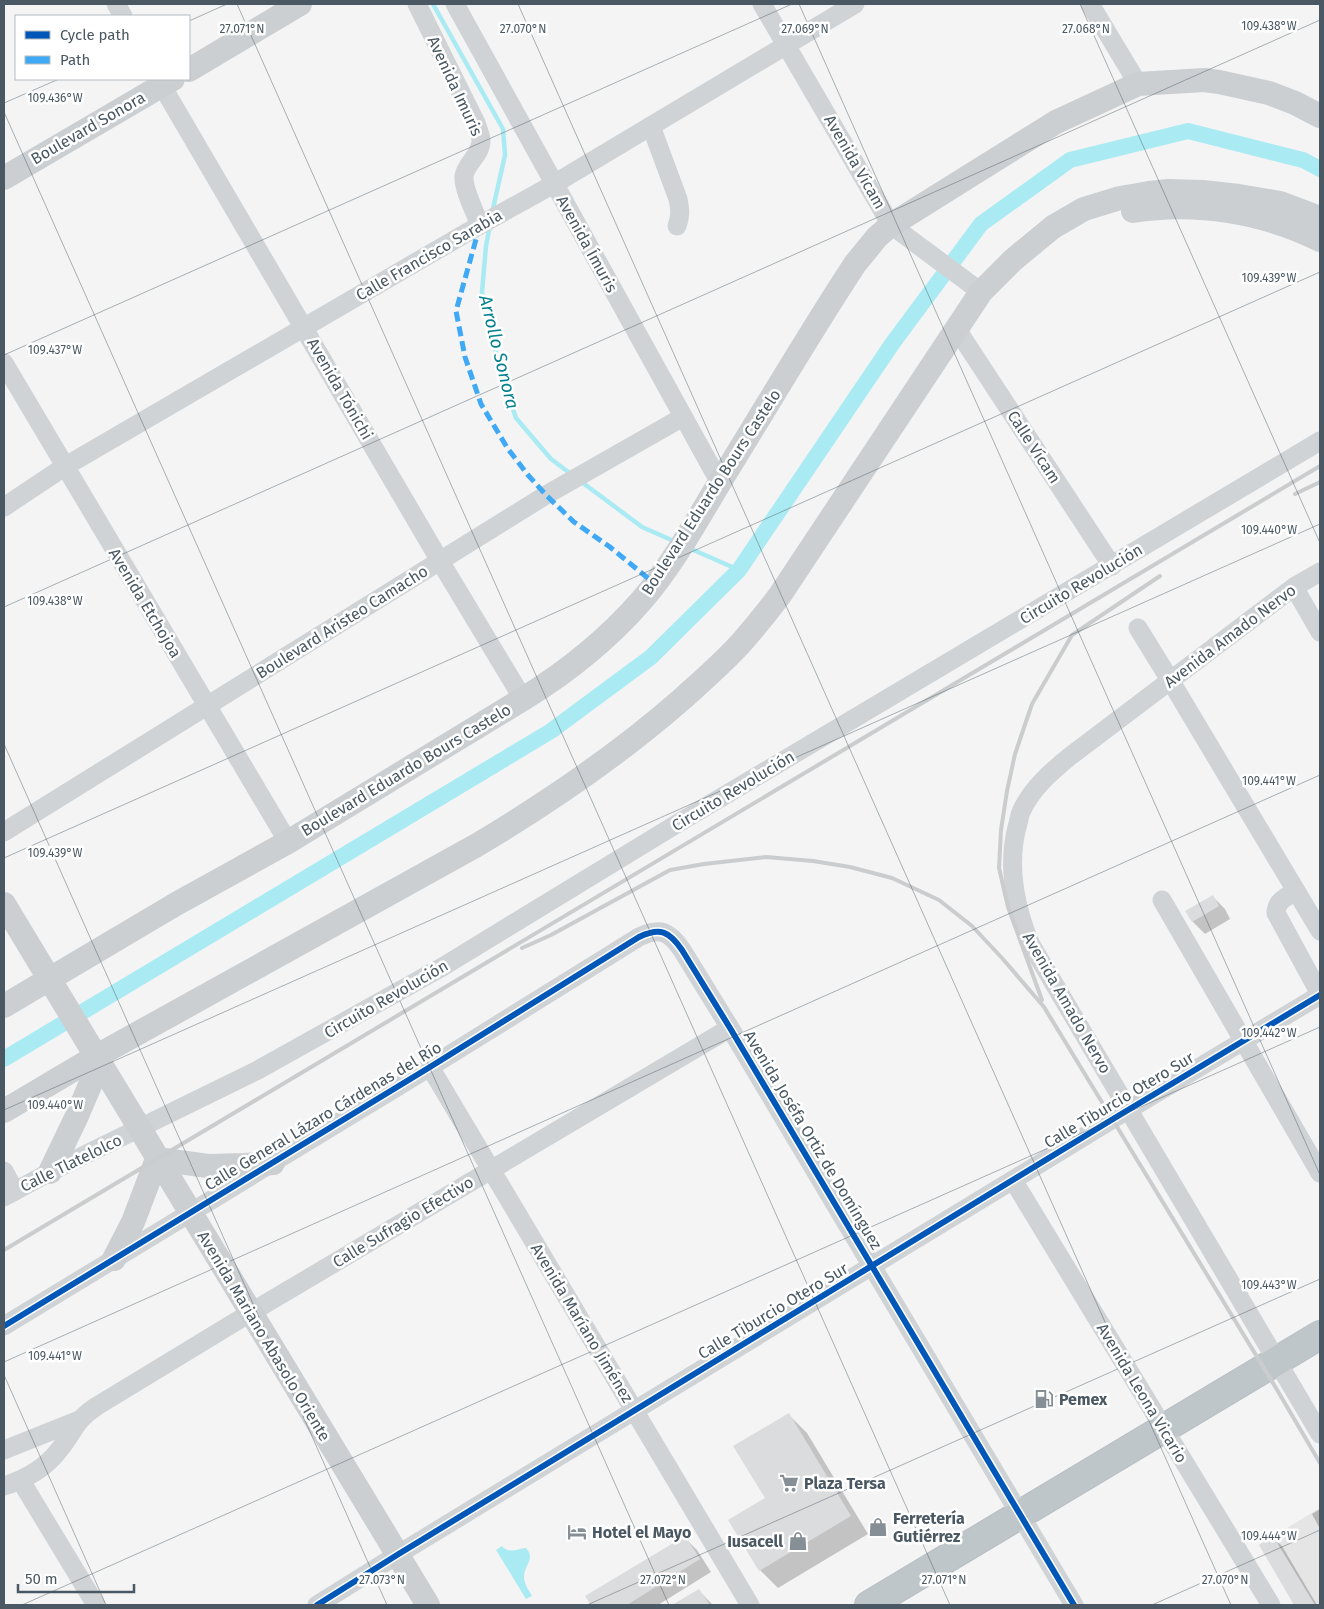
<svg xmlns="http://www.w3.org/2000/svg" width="1324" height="1609" viewBox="0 0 1324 1609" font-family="'Fira Sans',sans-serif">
<rect width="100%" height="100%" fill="#f4f4f4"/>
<polygon fill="#e5e5e6" points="1320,1508 1320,1605 1295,1605 1259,1545"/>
<path fill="#aaebf3" d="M502 1546C508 1554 517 1549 526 1548 536 1559 524 1565 524 1577 524 1584 529 1590 532 1596L526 1599 496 1550Z"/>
<g fill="#0003">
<polygon points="1213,897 1225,909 1230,919 1205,934 1193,922 1186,911"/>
<polygon points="789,1415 807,1433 868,1534 778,1588 760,1570 767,1498"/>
<polygon points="1320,1509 1320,1529 1312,1514"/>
<polygon points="685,1538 697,1550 711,1572 658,1605 592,1605 587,1596"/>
<polygon points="1273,1538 1282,1546 1317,1605 1296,1605 1261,1545"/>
<polygon points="699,1591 713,1605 684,1605 681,1601"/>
</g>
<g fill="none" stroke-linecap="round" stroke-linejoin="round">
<g stroke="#aaebf3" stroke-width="4.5">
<polyline points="433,4 503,129 505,155 492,213"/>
<polyline points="490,225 486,246 482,292 500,371 516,418 551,459 571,474"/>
<polyline points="579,480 642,527 676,542"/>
<polyline points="689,548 739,570"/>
</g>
<polyline stroke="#aaebf3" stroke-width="16" points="4,1059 551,731 651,657 739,570 892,344 981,224 1070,160 1188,131 1303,160 1320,169"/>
</g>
<g fill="#dbdcde">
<polygon points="1213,895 1219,906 1192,922 1185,911"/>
<polygon points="789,1413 851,1516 759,1571 728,1520 765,1498 733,1446"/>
<polygon points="685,1536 700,1559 627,1605 591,1605 585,1596"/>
<polygon points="1273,1536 1315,1605 1294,1605 1259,1545"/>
<polygon points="699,1589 710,1605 672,1605"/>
</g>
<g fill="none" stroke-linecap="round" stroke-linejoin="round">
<g stroke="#b8bfc4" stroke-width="30">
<polyline id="highway" points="869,1605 1320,1335"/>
</g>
<g stroke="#cfd3d5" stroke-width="19">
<polyline points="116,4 123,16"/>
<path d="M417 4 476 123C478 129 481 135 481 141 481 155 466 163 464 176 463 189 475 212 480 225"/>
<polyline points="455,4 720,483"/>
<polyline points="762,4 891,225 981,292"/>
<polyline points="1090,4 1138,84"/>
<polyline points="158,79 440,561 523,699"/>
<path d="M651 126 678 199C680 209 681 216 677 226"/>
<polyline points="956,328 1112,566"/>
<polyline points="4,363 288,842"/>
<polyline points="4,507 64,467 480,225 554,184 855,4"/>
<path d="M1320 572 1294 587 1069 757C1051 772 1031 789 1021 812 1019 816 1019 822 1017 827 1007 866 1015 906 1030 943L1320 1434"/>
<polyline points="1294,587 1320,632"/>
<polyline points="1138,628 1170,680 1320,931"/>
<polyline points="4,832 546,495 683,417"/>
<path d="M1296 891C1286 897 1276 901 1276 913L1320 994"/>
<polyline points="1162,900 1320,1173"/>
<polyline points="430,1067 750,1605"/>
<polyline points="4,1171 15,1191"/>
<polyline points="1013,1180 1271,1605"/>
<polyline points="4,1197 50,1172 258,1070 444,966 675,825 1320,441"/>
<path d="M4 1326 430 1067 639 937C660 927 669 931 682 950L730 1028 1074 1605"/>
<polyline points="4,1450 79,1420"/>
<polyline points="21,1481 96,1605"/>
<path d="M4 1486C26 1479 45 1469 59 1450 75 1431 74 1421 97 1406L250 1313 730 1028"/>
<polyline points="317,1605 397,1555 1113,1119 1320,995"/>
</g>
<g stroke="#cbcfd2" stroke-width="24">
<polyline points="189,70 300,4"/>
<polyline points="4,178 173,79"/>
<path d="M1133 211C1196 201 1264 212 1320 240"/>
<polyline points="4,904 428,1605"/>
<path d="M4 1006 176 904 288 842 523 699C567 672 608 639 642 600 674 563 698 518 723 477 767 406 809 334 855 264L877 237 891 225 1056 122 1138 84 1204 80 1219 82 1269 93 1295 103 1320 116"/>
<path d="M4 1111 95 1057 477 845C549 802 618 755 681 700 702 681 723 663 742 642 755 627 768 611 780 595L981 292 1013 260 1053 227 1084 209 1120 198 1149 193 1168 191 1203 192 1239 196 1280 203 1320 218"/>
<polyline points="50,1172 76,1118 99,1064"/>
<polyline points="114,1259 133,1222 157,1159 208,1166 244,1165 273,1163"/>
</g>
<use href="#highway" stroke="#bfc6ca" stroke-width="28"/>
<g stroke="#cacccd" stroke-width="4">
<polyline points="1295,494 1320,482"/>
<polyline points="522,948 551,935 670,870 704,864 766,857 813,861 850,867 892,878 939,900 972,926 1002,958 1044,1007 1276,1388 1320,1463"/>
<polyline points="1042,1000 1008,907 999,868 1001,830 1007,791 1015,754 1032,704 1072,635 1160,576"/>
<polyline points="4,1250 1320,466"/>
</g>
<polyline stroke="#3fa9f5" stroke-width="5" stroke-dasharray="10 5" stroke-linecap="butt" points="480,225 456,311 465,357 481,404 508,449 528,475 546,495 574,522 610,547 655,584"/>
<g stroke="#fff" stroke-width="9">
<g id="cycleway">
<path d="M4 1326 430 1067 639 937C660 927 669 931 682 950L730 1028 1074 1605"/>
<polyline points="317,1605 397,1555 1113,1119 1320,995"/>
</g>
</g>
<use href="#cycleway" stroke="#0057b8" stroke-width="6"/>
</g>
<path fill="none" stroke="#495862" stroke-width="1" stroke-opacity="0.45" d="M237 4 950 1605M518 4 1231 1605M799 4 1320 1175M1080 4 1320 543M189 21 227 4M4 103 59 79M4 112 669 1605M4 355 792 4M4 607 1320 20M4 744 387 1605M4 858 1320 272M4 1110 1320 524M4 1362 1320 775M4 1375 106 1605M22 1605 1320 1027M587 1605 1320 1279M1152 1605 1320 1530"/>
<defs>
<g id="fuel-bare" transform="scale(1.5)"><path d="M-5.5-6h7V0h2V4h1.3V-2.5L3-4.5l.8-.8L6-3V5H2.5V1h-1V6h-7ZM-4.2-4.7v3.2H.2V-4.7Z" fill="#858f95" stroke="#fff" stroke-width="2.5" paint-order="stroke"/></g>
<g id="supermarket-bare" transform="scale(1.5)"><path d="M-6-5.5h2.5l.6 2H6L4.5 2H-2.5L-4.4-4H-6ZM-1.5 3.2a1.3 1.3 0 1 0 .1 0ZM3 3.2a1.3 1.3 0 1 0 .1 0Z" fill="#858f95" stroke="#fff" stroke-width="2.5" paint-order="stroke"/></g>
<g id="shop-bare" transform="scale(1.5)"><path d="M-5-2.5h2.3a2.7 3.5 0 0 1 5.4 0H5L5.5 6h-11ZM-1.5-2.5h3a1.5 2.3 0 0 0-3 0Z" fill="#858f95" stroke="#fff" stroke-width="2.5" paint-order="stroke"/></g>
<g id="hotel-bare" transform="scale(1.5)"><path d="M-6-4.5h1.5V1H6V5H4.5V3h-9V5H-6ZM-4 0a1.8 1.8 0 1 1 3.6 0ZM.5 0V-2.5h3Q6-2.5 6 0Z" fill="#858f95" stroke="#fff" stroke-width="2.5" paint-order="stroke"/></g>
</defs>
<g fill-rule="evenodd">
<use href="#fuel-bare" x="1044" y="1399"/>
<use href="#supermarket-bare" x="789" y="1483"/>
<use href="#shop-bare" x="878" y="1527"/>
<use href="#hotel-bare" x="577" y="1532"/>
<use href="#shop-bare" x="798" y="1541"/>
</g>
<g text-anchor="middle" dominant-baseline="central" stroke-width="5" stroke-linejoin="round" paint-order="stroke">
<g font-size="16" fill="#495862" stroke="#fff">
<text transform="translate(455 86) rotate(65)">Avenida Imuris</text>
<text transform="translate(88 128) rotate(-30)">Boulevard Sonora</text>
<text transform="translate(855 162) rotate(60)">Avenida Vícam</text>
<text transform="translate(587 244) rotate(61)">Avenida Ímuris</text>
<text transform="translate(429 255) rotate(-30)">Calle Francisco Sarabia</text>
<text transform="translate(340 389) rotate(60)">Avenida Tónichi</text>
<text transform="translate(1034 447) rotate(57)">Calle Vícam</text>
<text transform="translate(711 492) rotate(-57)">Boulevard Eduardo Bours Castelo</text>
<text transform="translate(1081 584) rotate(-31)">Circuito Revolución</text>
<text transform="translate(145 603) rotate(59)">Avenida Etchojoa</text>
<text transform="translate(342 622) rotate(-32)">Boulevard Aristeo Camacho</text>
<text transform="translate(1230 636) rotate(-37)">Avenida Amado Nervo</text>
<text transform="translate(406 770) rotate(-31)">Boulevard Eduardo Bours Castelo</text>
<text transform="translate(733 791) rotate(-31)">Circuito Revolución</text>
<text transform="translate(386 999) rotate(-30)">Circuito Revolución</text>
<text transform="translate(1067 1003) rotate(60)">Avenida Amado Nervo</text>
<text transform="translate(1119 1100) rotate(-31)">Calle Tiburcio Otero Sur</text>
<text transform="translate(323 1116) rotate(-31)">Calle General Lázaro Cárdenas del Río</text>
<text transform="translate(813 1140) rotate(59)">Avenida Joséfa Ortiz de Domínguez</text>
<text transform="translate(71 1163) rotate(-26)">Calle Tlatelolco</text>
<text transform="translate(403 1222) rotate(-31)">Calle Sufragio Efectivo</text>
<text transform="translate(773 1311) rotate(-31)">Calle Tiburcio Otero Sur</text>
<text transform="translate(582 1323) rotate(59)">Avenida Maríano Jiménez</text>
<text transform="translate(264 1336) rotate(59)">Avenida Mariano Abasolo Oriente</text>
<text transform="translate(1142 1393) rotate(59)">Avenida Leona Vicario</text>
</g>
<g font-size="16" font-weight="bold" fill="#495862" stroke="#fff" text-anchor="start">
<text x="1059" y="1399">Pemex</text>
<text x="804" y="1483">Plaza Tersa</text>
<text x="893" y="1518">Ferretería<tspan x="893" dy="18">Gutiérrez</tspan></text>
<text x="592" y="1532">Hotel el Mayo</text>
<text x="783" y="1541" text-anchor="end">Iusacell</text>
</g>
<g font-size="18" font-style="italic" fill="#068191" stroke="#fff">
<text transform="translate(499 352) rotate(76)">Arrollo Sonora</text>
</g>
</g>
<g font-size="12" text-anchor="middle" fill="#495862" stroke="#fff" stroke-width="5" stroke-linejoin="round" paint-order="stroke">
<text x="1269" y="30">109.438°W</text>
<text x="805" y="33">27.069°N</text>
<text x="242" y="33">27.071°N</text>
<text x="523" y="33">27.070°N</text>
<text x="1086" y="33">27.068°N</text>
<text x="55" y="102">109.436°W</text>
<text x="1269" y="282">109.439°W</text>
<text x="55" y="354">109.437°W</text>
<text x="1269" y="534">109.440°W</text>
<text x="55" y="605">109.438°W</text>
<text x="1269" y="785">109.441°W</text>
<text x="55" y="857">109.439°W</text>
<text x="1269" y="1037">109.442°W</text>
<text x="55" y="1109">109.440°W</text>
<text x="1269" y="1289">109.443°W</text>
<text x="55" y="1360">109.441°W</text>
<text x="1269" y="1540">109.444°W</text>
<text x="382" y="1584">27.073°N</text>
<text x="663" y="1584">27.072°N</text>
<text x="944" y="1584">27.071°N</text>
<text x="1225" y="1584">27.070°N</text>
</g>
<rect width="1324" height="1609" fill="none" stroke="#495862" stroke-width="10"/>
<rect x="15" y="15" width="175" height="65" fill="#ffffff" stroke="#b6bcc0"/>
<rect x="25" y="31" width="25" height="8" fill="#0057b8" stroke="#b6bcc0"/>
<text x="60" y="40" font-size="15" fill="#495862">Cycle path</text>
<rect x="25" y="56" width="25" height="8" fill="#3fa9f5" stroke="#b6bcc0"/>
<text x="60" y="65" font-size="15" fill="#495862">Path</text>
<path d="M18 1584v8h116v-8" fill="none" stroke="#495862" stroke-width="2.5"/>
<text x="25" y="1584" font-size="15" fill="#495862" stroke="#ffffff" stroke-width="4" paint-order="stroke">50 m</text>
</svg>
